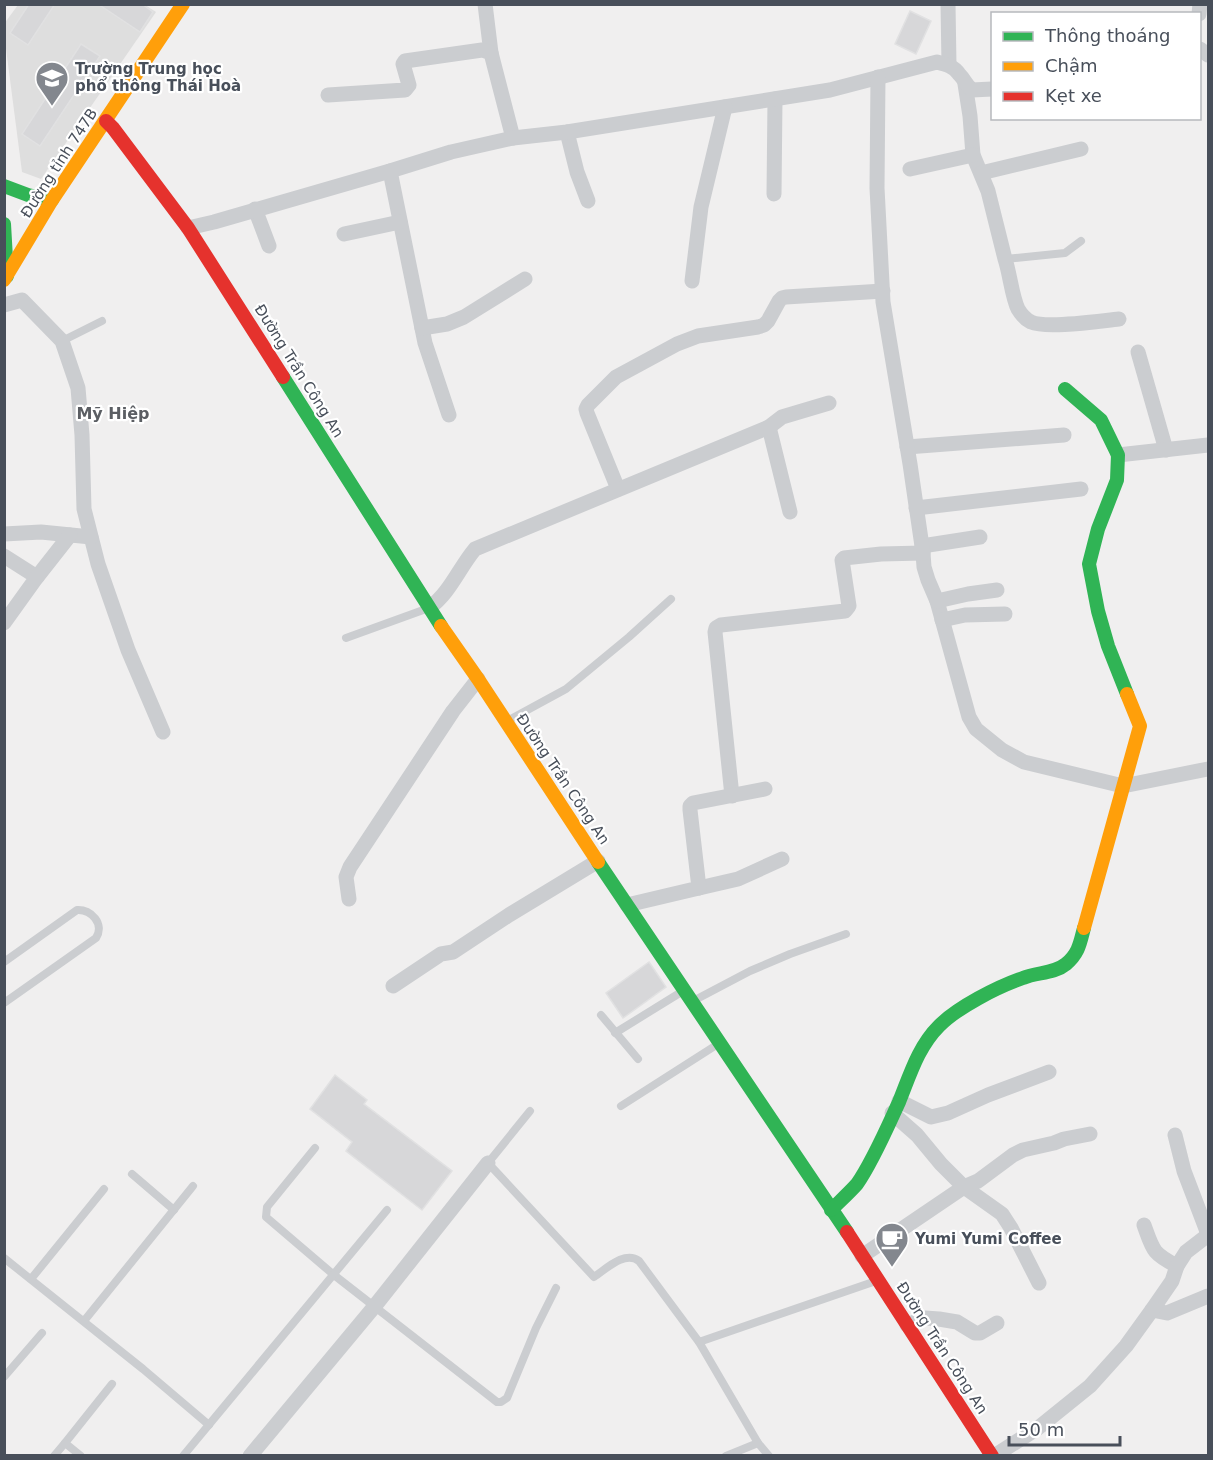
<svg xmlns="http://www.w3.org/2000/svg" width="1213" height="1460" viewBox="0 0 1213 1460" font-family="'DejaVu Sans',sans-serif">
<rect width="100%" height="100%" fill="#f0efef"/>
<polygon fill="#dedede" points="18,5 145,5 156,12 41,179 22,172 5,41 4,24"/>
<g fill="#d7d7d9" stroke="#e1e1e2" stroke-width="1.5">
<polygon points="29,4 55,4 28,45 10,33"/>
<polygon points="98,4 142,4 153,12 140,32"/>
<polygon points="910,11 931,21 916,54 895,44"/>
<polygon points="81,44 100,56 40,146 22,134"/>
<polygon points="649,962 666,987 623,1018 606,993"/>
<polygon points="335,1075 367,1100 364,1104 452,1171 422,1210 346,1151 352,1142 310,1109"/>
</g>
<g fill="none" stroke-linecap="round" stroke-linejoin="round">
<g stroke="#cbcdd0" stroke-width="8">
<polyline points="1005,259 1065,253 1081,241"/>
<polyline points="62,341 102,321"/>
<polyline points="346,638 426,609"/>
<polyline points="509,720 566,689 629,637 671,599"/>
<path d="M4 962 77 910C91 909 105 924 96 938L4 1003"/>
<polyline points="693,1001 750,971 790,954 846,934"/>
<polyline points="601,1015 638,1059"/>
<polyline points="615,1033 683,991"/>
<polyline points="621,1106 718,1044"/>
<path d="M530 1111 488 1163 594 1277C606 1269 625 1250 639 1261L699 1342 758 1443 769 1456"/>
<polyline points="315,1148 267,1207 266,1217 334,1275 497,1402 501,1402 507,1398 536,1328 556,1288"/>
<polyline points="132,1174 174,1210"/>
<polyline points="4,1258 143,1369 209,1425"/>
<polyline points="31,1279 104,1189"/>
<polyline points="84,1321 193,1186"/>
<polyline points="699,1342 876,1281"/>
<polyline points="4,1377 42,1333"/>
<polyline points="65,1443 112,1384"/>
<polyline points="54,1456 65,1443 81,1456"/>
<polyline points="183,1456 387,1210"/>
<polyline points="726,1456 758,1443"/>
</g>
<g stroke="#cbcdd0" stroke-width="15">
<polyline points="485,4 491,53"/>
<polyline points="948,4 949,65"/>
<polyline points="1199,14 1200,4"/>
<polyline points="1200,49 1208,55"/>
<path d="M965 84 970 116 973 155 988 191 1005 259C1010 274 1012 297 1018 309 1021 314 1025 319 1031 322 1047 329 1099 321 1119 319"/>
<polyline points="328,95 405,90 409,85 403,64 405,61 482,50 491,53 513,138"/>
<polyline points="567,132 577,172 588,201"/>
<polyline points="910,169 973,155"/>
<polyline points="390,171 425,343 449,415"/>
<polyline points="981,173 1081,149"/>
<polyline points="774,194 775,99"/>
<polyline points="255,209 269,246"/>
<path d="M188 228 214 222 390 171 451 152 513 138 567 132 830 90 937 62C945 64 954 66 959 74 965 80 965 84 972 90L992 89"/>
<polyline points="344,234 400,222"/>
<polyline points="692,281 701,207 725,107"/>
<polyline points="4,305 22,300 62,341 78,388 82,435 84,509 98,564 128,650 163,732"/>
<polyline points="422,328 447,324 464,317 525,279"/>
<polyline points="1138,352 1166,450"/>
<polyline points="769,427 790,512"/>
<polyline points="907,447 1064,435"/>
<polyline points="1118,455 1208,445"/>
<polyline points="618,489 587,413 586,409 588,405 616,377 677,344 698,336 758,327 764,325 768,321 779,301 782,298 786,297 883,291"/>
<polyline points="916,508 1081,489"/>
<polyline points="4,534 41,532 91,537"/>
<polyline points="922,546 980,537"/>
<polyline points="923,553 924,567 928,580 937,601 969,717 976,729 1002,750 1024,762 1123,786 1208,769"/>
<polyline points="4,556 37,577 4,623"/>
<polyline points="37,577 70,535"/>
<polyline points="937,601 968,594 997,590"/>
<path d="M429 608C450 593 459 568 475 549L769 427 782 417 829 403"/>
<polyline points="942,620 965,615 1005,614"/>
<polyline points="732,796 715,632 716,628 721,625 845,611 849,606 842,560 844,558 881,554 923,553 910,464 883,302 877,188 878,77"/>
<polyline points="699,888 738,879 782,859"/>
<polyline points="349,899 346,877 350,867 453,711 478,679"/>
<polyline points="627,905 699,888 690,810 690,806 693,803 765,789"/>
<polyline points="393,986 441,954 453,952 509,915 598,861"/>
<polyline points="899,1101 931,1117 948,1113 988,1095 1049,1072"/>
<polyline points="892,1113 917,1135 941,1164 964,1187 1002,1214 1011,1228 1039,1283"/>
<polyline points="1175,1135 1184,1171 1208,1234"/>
<path d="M1144 1225C1153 1250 1152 1253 1177 1266"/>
<polyline points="862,1256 955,1193 964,1187 978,1181 1013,1155 1023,1150 1054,1143 1064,1139 1090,1134"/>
<polyline points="1152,1310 1167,1313 1208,1296"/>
<polyline points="907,1325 925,1318 939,1319 957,1322 975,1333 980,1333 997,1323"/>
<polyline points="250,1456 374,1307 488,1163"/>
<polyline points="994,1456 1038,1428 1090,1386 1126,1346 1152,1310 1172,1281 1177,1266 1186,1252 1208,1235"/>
</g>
<g stroke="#30b455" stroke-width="14">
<polyline points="4,186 28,195 52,200"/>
<polyline points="4,224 7,276"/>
<polyline points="283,377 441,626"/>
<polyline points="1065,389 1101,420 1118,455 1117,480 1098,529 1089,564 1098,611 1108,646 1127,694"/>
<polyline points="598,862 847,1232"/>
<path d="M831 1210C839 1202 849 1193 857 1184 873 1161 887 1128 899 1102 910 1075 918 1047 939 1026 958 1007 997 987 1023 978 1037 972 1054 974 1066 964 1079 953 1080 943 1084 928"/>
</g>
<g stroke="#ff9f0a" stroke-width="14">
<polyline points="4,280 52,200 183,4"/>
<polyline points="441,626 478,679 598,862"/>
<polyline points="1084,928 1140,726 1127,694"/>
</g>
<g stroke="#e5322d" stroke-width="14">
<polyline points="106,121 113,128 188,228 283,377"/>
<polyline points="847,1232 992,1456"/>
</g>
</g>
<defs>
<g id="school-pin" transform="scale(1.725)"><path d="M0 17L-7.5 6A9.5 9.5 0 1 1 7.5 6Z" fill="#83878e" stroke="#fff"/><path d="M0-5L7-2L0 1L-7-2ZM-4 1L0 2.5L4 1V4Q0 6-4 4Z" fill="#fff"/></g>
<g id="cafe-pin" transform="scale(1.725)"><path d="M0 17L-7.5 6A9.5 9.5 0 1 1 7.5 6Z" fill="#83878e" stroke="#fff"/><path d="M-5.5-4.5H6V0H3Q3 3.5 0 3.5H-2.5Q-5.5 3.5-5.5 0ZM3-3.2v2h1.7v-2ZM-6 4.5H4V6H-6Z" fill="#fff"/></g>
</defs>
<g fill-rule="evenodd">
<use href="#school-pin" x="52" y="78"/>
<use href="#cafe-pin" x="892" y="1239"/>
</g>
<g text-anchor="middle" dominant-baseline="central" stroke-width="4.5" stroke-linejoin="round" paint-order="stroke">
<g font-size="15" font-weight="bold" fill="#484f5a" stroke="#fff" text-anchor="start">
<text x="75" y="69">Trường Trung học<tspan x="75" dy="17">phổ thông Thái Hoà</tspan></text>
<text x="915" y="1239">Yumi Yumi Coffee</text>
</g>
<g font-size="15" fill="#484f5a" stroke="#fff">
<text transform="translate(59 163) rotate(-57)">Đường tỉnh 747B</text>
<text transform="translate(299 371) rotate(58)">Đường Trần Công An</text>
<text transform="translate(563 779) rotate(56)">Đường Trần Công An</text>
<text transform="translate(942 1348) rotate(57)">Đường Trần Công An</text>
</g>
<g font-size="16" font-weight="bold" fill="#5b5e63" stroke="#fff">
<text x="113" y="413">Mỹ Hiệp</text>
</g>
</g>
<rect width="1213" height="1460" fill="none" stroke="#484f5a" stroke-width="12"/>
<rect x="991" y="12" width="210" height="108" fill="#ffffff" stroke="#b6b9bd" stroke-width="1.5"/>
<rect x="1003" y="32" width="30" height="9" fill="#30b455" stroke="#b6b9bd" stroke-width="1.5"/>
<text x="1045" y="42" font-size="18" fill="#484f5a">Thông thoáng</text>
<rect x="1003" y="62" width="30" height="9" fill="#ff9f0a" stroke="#b6b9bd" stroke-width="1.5"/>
<text x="1045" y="72" font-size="18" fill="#484f5a">Chậm</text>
<rect x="1003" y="92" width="30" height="9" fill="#e5322d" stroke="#b6b9bd" stroke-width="1.5"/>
<text x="1045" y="102" font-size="18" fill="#484f5a">Kẹt xe</text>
<path d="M1009 1436v9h111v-9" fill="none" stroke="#484f5a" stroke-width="3"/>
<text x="1018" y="1436" font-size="18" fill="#484f5a" stroke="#ffffff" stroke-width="4.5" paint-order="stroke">50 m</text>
</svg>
